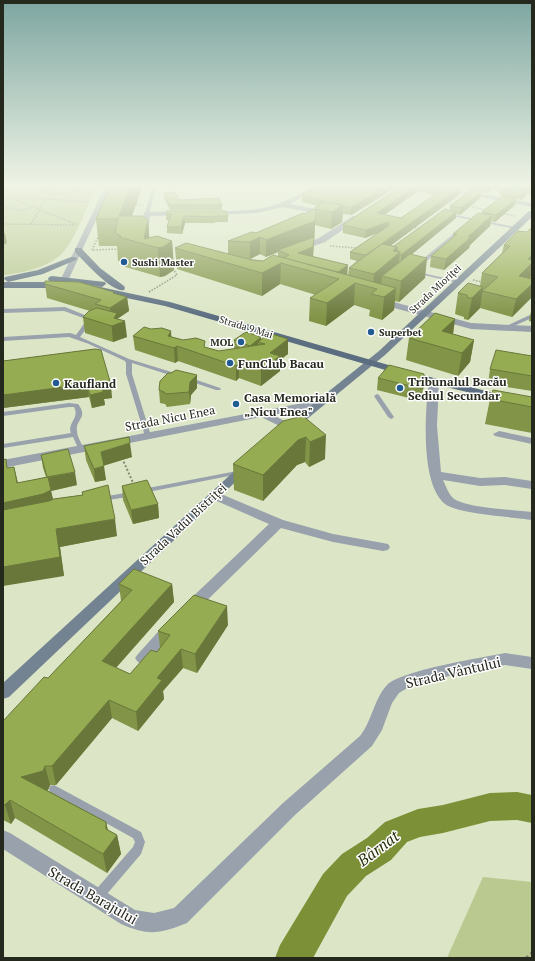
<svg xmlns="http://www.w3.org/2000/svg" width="535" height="961" viewBox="0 0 535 961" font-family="'PT Serif',serif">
<rect width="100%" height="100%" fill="#dce6c6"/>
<g fill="#b9c990">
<path d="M3 185H97C89 202 79 230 68 246 55 266 26 273 3 275Z"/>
<polygon points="483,877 532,882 532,958 447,958"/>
</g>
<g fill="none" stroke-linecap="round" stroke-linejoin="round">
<polygon fill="#7c9137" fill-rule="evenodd" points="517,792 532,795 532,823 517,820 490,821 443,833 420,837 407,842 391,860 366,876 347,896 313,958 275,958 280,945 323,874 342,854 367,838 385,822 418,809 443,805 490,793"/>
<g stroke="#838973" stroke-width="1.5" stroke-dasharray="1.5 1.5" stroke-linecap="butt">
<polyline points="17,185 43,190"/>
<polygon points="46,188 54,188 58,190 51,193 42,192"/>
<polyline points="74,191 71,189 79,189"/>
<polyline points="3,196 89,202"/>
<polyline points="47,196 74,191 93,185"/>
<polyline points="8,197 78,225"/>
<polyline points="136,205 143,205"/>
<polyline points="469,206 486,210"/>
<polyline points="3,207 21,210 31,208"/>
<polyline points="502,213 515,216"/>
<polyline points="3,224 75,225"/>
<polyline points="31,224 46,198"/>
<polyline points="412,227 421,229"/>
<polyline points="99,235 92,250 119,249"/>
<polyline points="330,246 357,248"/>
<polyline points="473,280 482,282"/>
<polyline points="149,292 177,275 172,267 179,263"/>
</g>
<polyline stroke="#838973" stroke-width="2" stroke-dasharray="2 2" stroke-linecap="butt" points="122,458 134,485"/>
<polyline stroke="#838973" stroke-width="3" stroke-dasharray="3 3" stroke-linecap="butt" points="526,958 532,953"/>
<g fill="#98a1ac" fill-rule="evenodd">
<polygon points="153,185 157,185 149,214 147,215 145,214"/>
<polygon points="446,213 515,227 517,228 515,229 447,215 446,215"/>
<polygon points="458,230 462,231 422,265 418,265 418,263"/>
<polygon points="414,271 458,281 460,282 458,283 414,273"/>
<polygon points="65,307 92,318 92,321 80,337 129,359 178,374 179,375 176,377 132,363 132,374 151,436 150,437 148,438 145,436 126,374 126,363 125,361 89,344 69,337 3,341 3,337 70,333 76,335 86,321 86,319 64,311 3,313 3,309"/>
<polygon points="532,314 532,318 507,329 503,329 502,328"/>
<polygon points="188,377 220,388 221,389 220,390 216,390 186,380 185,379"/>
<polygon points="377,394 379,395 394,417 393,418 391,419 388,417 374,396"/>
<path d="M69 403 78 404C89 418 75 419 77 431 77 437 82 444 84 449L83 450H79L73 437 3 448V444L71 433C67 423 80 418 74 407H69L3 416V412Z"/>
<polygon points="237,471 239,472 240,473 239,474 143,493 139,491 143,489"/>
<polygon points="131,492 135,494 134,496 102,501 98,499 102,497"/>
<polygon points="54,785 141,832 145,842 141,854 101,901 97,903 93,901 91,897 93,893 133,847 135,842 133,838 50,792 49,789 50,786"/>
</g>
<g fill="#98a1ac" fill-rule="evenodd">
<polygon points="106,185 112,185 66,285 65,287 59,287 58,285"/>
<path d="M317 185H324L290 204 330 212V216L283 207 257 213 210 215 206 213 210 211C231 211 254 212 275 205 290 200 303 192 317 185Z"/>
<polygon points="423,185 434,185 532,203 532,207 426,187"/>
<polygon points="182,211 185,211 185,215 150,216 148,230 149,235 145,237 141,235 140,230 144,212"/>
<polygon points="353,216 359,216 360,218 325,242 299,251 295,249 319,238"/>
<polygon points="379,298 471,323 532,326 532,332 471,329 376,303 375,301 376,299"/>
<path d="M434 378 439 381 437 426 441 472 480 478 505 477 532 481V489L505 485 480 486 443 480C446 486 448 493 453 498 464 508 516 510 532 512V520C514 517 458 514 445 504 420 484 425 411 429 381Z"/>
<polygon points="319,400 324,403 323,405 273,415 294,426 296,428 290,431 261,417 3,468 3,460"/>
<polygon points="499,431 532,438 532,444 495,436 493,434"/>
<polygon points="214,491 283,520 333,534 383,543 388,544 390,547 388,550 383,551 333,542 281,528 194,613 189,614 184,613 182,609 184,605 269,524 210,498 208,495 210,492"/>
<polygon points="170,623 175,624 177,628 175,632 148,662 143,664 138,662 135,658 138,654 165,624"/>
<path d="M505 653 532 657V669L505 665 449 676 409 687 399 693 392 703 382 730 372 746 295 815 187 923C159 934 149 936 121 924L3 849V830L10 833 135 910 154 913 174 908 283 803 360 736C372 721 374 699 387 685 402 670 481 658 505 653Z"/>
</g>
<g fill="#748392" fill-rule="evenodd">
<polygon points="529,211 532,211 532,217 385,355 296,428 288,428 286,426 288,424 379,351"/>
<polygon points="245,463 249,465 251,467 249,469 9,697 3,699 3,683 241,465"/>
</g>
<g fill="#5b6d80" fill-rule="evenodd">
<path d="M75 248H81L100 268 124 286 125 288 124 290C112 293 84 261 75 252Z"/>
<polygon points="71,257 74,257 78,259 43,274 8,282 4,279 5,277 38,270"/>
<polygon points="52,276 105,282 106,284 102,287 91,285 170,302 437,379 532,402 532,408 430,383 165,306 88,290 87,288 91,285 49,281 48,279 49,277"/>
<polygon points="3,282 61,282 65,285 61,288 3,288"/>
</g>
</g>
<g fill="#819447" fill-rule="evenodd">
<polygon points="111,185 143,185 132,216 148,220 149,238 172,241 174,270 165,276 160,277 122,266 122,264 118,261 117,246 99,246 96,219"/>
<path d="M400 185 351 215 343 214 342 222 331 229 315 225 313 256 348 275 349 268 357 261 350 259V252L378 233 365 238 343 233V225L403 185H532V193L527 194 521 200 513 198 515 205 495 222 491 221 490 226 470 245 469 248 444 270 430 267 431 256 453 238V234L482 213V212L502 196 494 187 487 193 481 192 480 198 460 215 456 214V218L411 255 425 278 399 302 395 301 394 310 382 320 369 316 370 310 354 305 326 326 309 321 310 298 316 295 280 284 262 296 177 269 175 248 228 254V241L256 233 305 214 318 206 302 202V195L310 191V188ZM460 188 471 190 450 206V210L394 246 390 245 459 195ZM418 191 435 195 401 218 384 215ZM278 252V257L263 261 250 259 260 254 266 257Z"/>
<polygon points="164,193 179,200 222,205 222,210 170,210 164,198"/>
<polygon points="166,214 228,216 228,222 215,222 215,223 185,223 182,234 167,233 167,227 169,220 166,220"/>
<polygon points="518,231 531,277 529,279 532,279 532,297 512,317 480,308 468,320 464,319 464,317 455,314 458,293 480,286 482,273 502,253 504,245"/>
<polygon points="45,284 114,292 114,293 127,297 129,311 117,319 127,337 113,342 85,333 83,317 90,311 47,298"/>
<polygon points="532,307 532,322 529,321"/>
<polygon points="455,319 453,334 474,340 470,362 458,376 406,360 409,338"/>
<polygon points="133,336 171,337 183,340 205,347 219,351 235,349 234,348 234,340 261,339 288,354 280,360 280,371 261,386 239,378 236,381 178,361 175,363 135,350"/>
<polygon points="95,349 112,398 104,399 105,405 92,408 89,397 3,408 3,361"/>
<polygon points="532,356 532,391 488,384 490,369"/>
<polygon points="197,375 197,388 191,395 190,404 167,407 165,404 160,403 159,390"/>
<polygon points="378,378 423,389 421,401 377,390"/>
<polygon points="532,397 532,433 485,424 490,399"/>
<polygon points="303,416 325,459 309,467 305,462 297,465 263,501 234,490 233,464"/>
<polygon points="84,446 132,457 103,465 106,480 95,482 86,460"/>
<polygon points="41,455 77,485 51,491 53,499 82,495 82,492 117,536 60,547 64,576 8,468 14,467 18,483 46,477 43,468"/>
<polygon points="122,486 158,504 159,518 133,524 123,500"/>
<polygon points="119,584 172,584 174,602 116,668 130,674 157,652 160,647 158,631 228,625 197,673 183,668 163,691 164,699 138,731 112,718 56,785 50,785 48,790 47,790 106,822 108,830 117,835 121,854 107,873 15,818 11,824 3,820 3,721 48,678 121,601"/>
</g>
<g fill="#69783a">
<polygon points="131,185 143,185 124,238 119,216"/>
<polygon points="389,185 400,185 351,215 351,208"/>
<polygon points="419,185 418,191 376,221 377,213"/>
<polygon points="488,185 494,185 494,187 487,193"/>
<polygon points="528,187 526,195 521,200 523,192"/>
<polygon points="460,188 459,195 366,264 366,256"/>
<polygon points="481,192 480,198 460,215 461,208"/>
<polygon points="516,199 515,205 495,222 496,215"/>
<polygon points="343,205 342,222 331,229 332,212"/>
<polygon points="316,209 313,258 298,253 278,250 278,252 266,257 266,240"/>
<polygon points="456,212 456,218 401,263 401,255"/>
<polygon points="492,215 490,226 470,245 469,248 444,270 446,259 468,237"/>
<polygon points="184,216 185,223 182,234 181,227"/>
<polygon points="148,220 150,246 144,239"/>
<polygon points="388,222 387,229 365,238 366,230"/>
<polygon points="5,233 7,243 3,245 3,234"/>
<polygon points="260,237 260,254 250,259 250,242"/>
<polygon points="172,241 174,270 165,276 160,277 158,248"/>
<polygon points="397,247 400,252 398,272 382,276 381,287 377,289 373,288 374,274 393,251"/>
<polygon points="532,255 532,273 531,277 516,293 519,276 528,259"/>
<polygon points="427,258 425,278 399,302 401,281"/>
<polygon points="281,263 280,284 262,296 262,273"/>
<polygon points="348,265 347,277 339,279 336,273"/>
<polygon points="355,283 354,305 326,326 327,303"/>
<polygon points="532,284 532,297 512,317 516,299"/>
<polygon points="483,287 480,308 468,320 472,298"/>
<polygon points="396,288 394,310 382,320 384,297"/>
<polygon points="114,292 115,305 127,297 129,311 117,319 118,324 125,321 127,337 113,342 110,308 113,293"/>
<polygon points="455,319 452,341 442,331"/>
<polygon points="171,331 172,346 168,336"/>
<polygon points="261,337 261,343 258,342 258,348 251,354 250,346"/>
<polygon points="288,339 288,354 280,360 280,371 261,386 261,370 270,353"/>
<polygon points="474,340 470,362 458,376 462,353"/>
<polygon points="177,346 178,361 175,363 174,348"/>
<polygon points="239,363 239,378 236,381 236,366"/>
<polygon points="197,375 197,388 191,395 190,404 189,392 190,382"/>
<polygon points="87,384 89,397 3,408 3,395"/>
<polygon points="111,385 112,398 104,399 105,405 92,408 90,395 102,386"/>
<polygon points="326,435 325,459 309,467 310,442"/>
<polygon points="306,437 305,462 297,465 263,501 263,475 298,440"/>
<polygon points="130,443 132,457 103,466 101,452"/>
<polygon points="104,466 106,480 95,482 94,469"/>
<polygon points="14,467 18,484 75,472 77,485 51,491 55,508 3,521 3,503 17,483"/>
<polygon points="158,504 159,518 133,524 131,510"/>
<polygon points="115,519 117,536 60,547 64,576 3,586 3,567 56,529"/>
<polygon points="172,584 174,602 105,680 102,661"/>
<polygon points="227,606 228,625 197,673 195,654"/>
<polygon points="181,649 183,668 163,691 164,699 138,731 136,712 157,678"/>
<polygon points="109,700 112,718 56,785 52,766"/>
<polygon points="45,766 50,785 48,790 26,795 21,777"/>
<polygon points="10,800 15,818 11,824 5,805"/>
<polygon points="106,822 110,841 117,835 121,854 107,873 103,854 106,829"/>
</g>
<g fill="#96ac53" stroke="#69783a">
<polygon points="111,185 131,185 119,216 142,216 148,220 144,239 157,236 172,241 163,247 158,248 119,237 121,236 115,233 118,217 118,219 96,219"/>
<polygon points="317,185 389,185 351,208 343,206 343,205 325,202 324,202 320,201 323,200 302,195 314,189 310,188"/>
<polygon points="403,185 418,185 377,213 401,218 443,189 420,185 443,185 460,188 366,255 350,252 390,225 388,222 366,230 343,225 344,224"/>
<polygon points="499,185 532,185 532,186 526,186 528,187 523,192 502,188"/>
<polygon points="471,190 481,192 461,208 450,206"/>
<polygon points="175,192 179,200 219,198 222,205 169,205 164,193"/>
<polygon points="502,196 516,199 496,215 482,212"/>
<polygon points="325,202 343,205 332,212 316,209 315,221 266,240 260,237 250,242 228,241 252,232 256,233 303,213 305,214"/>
<polygon points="445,209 456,212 401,255 400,255 400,252 397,251 397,247 394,246"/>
<polygon points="167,211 226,211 228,216 215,216 214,217 184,216 181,227 167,227 171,214 166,214"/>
<polygon points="478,213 492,215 468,237 471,237 446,259 431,256 457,234 453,234"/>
<polygon points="532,227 532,255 528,259 532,260 532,263 519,276 532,279 532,284 516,299 482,291 498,277 482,273 510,246 504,245 518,231 527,232"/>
<polygon points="314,237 313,247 298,253 348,265 338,272 283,258 289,255 278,250"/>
<polygon points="186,243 252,260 263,261 273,255 396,288 384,297 371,294 377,289 355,283 327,303 310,298 339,279 281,263 262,273 175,248"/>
<polygon points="382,244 397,247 393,251 400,252 374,274 349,268"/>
<polygon points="410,254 427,258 401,281 382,276"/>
<polygon points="45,281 79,282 114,292 113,293 127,297 110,308 95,304 101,300 45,284"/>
<polygon points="468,283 483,287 472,298 468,298 467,295 458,293"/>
<polygon points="97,308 117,313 114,318 125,321 112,326 83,317 89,311"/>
<polygon points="435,313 455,319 442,331 474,340 462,353 409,338"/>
<polygon points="144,327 151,329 162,328 171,331 168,336 183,340 196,338 205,341 204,347 219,351 265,344 258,342 269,333 288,339 270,353 280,356 261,370 239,363 236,366 177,346 174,348 133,336"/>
<polygon points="246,332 261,337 250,346 234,340"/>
<polygon points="95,349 101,350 111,385 102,386 103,392 90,395 87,384 3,395 3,361"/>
<polygon points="496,350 532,356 532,376 490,369"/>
<polygon points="389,365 424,374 423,389 378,378"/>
<polygon points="176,370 197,375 190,382 189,392 166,394 164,392 159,390 160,381 168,373 171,373"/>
<polygon points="493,390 532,397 532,407 490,399"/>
<polygon points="303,416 326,435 310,442 306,437 298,440 263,475 233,464 283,421"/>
<polygon points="129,437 130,443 101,452 104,466 94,469 84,446"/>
<polygon points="68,449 75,472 47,477 41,455"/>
<polygon points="6,459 7,468 14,467 17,483 48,477 51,490 43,494 3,503 3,460"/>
<polygon points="147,480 158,504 131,510 122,486"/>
<polygon points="108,485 115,519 56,529 60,557 3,567 3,510 49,501 54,499 83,495 82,492"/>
<polygon points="134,569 172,584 102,661 130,674 151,650 157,652 170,635 158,631 194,595 227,606 195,654 181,649 157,678 162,680 136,712 109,700 52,766 45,766 43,771 21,777 106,822 106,829 117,835 103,854 10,800 5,805 3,804 3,721 44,677 48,678 132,590 119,584"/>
</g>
<linearGradient id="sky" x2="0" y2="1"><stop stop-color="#7da6a1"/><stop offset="0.58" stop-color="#eff4e5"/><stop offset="1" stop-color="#eff4e5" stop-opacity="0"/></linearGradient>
<rect width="535" height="319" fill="url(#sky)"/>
<g fill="#215b92" stroke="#fff" stroke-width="1.5">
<circle cx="124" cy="262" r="4"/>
<circle cx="371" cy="332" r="4"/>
<circle cx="241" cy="342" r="4"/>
<circle cx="230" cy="363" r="4"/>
<circle cx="56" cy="383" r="4"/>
<circle cx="400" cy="388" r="4"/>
<circle cx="236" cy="404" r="4"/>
</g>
<g text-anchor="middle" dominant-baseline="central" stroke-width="3" stroke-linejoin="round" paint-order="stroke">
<g font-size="10" font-weight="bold" fill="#25281c" stroke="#fff" text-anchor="start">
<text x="132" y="262">Sushi Master</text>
<text x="379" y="332">Superbet</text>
<text x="233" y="342" text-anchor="end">MOL</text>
</g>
<g font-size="10" fill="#25281c" stroke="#fff">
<text transform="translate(435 289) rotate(-43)">Strada Mioriței</text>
<text transform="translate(246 327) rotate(17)">Strada 9 Mai</text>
</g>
<g font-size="12" font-weight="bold" fill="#25281c" stroke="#fff" text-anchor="start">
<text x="238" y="363">FunClub Bacau</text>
<text x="408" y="381">Tribunalul Bacău<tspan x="408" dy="14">Sediul Secundar</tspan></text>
<text x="64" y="383">Kaufland</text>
<text x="244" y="397">Casa Memorială<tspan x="244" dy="14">„Nicu Enea"</tspan></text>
</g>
<g font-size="12" fill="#25281c" stroke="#fff">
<text transform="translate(170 418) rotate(-11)">Strada Nicu Enea</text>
<text transform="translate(183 524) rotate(-43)">Strada Vadul Bistriței</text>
</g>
<g font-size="14" fill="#25281c" stroke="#fff">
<text transform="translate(453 672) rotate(-13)">Strada Vântului</text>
<text transform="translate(93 895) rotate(30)">Strada Barajului</text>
</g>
<g font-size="16" font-style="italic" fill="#27300a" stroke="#fff">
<text transform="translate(378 848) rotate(-37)">Bârnat</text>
</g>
</g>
<rect width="535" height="961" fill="none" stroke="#25281c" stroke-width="8"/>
</svg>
